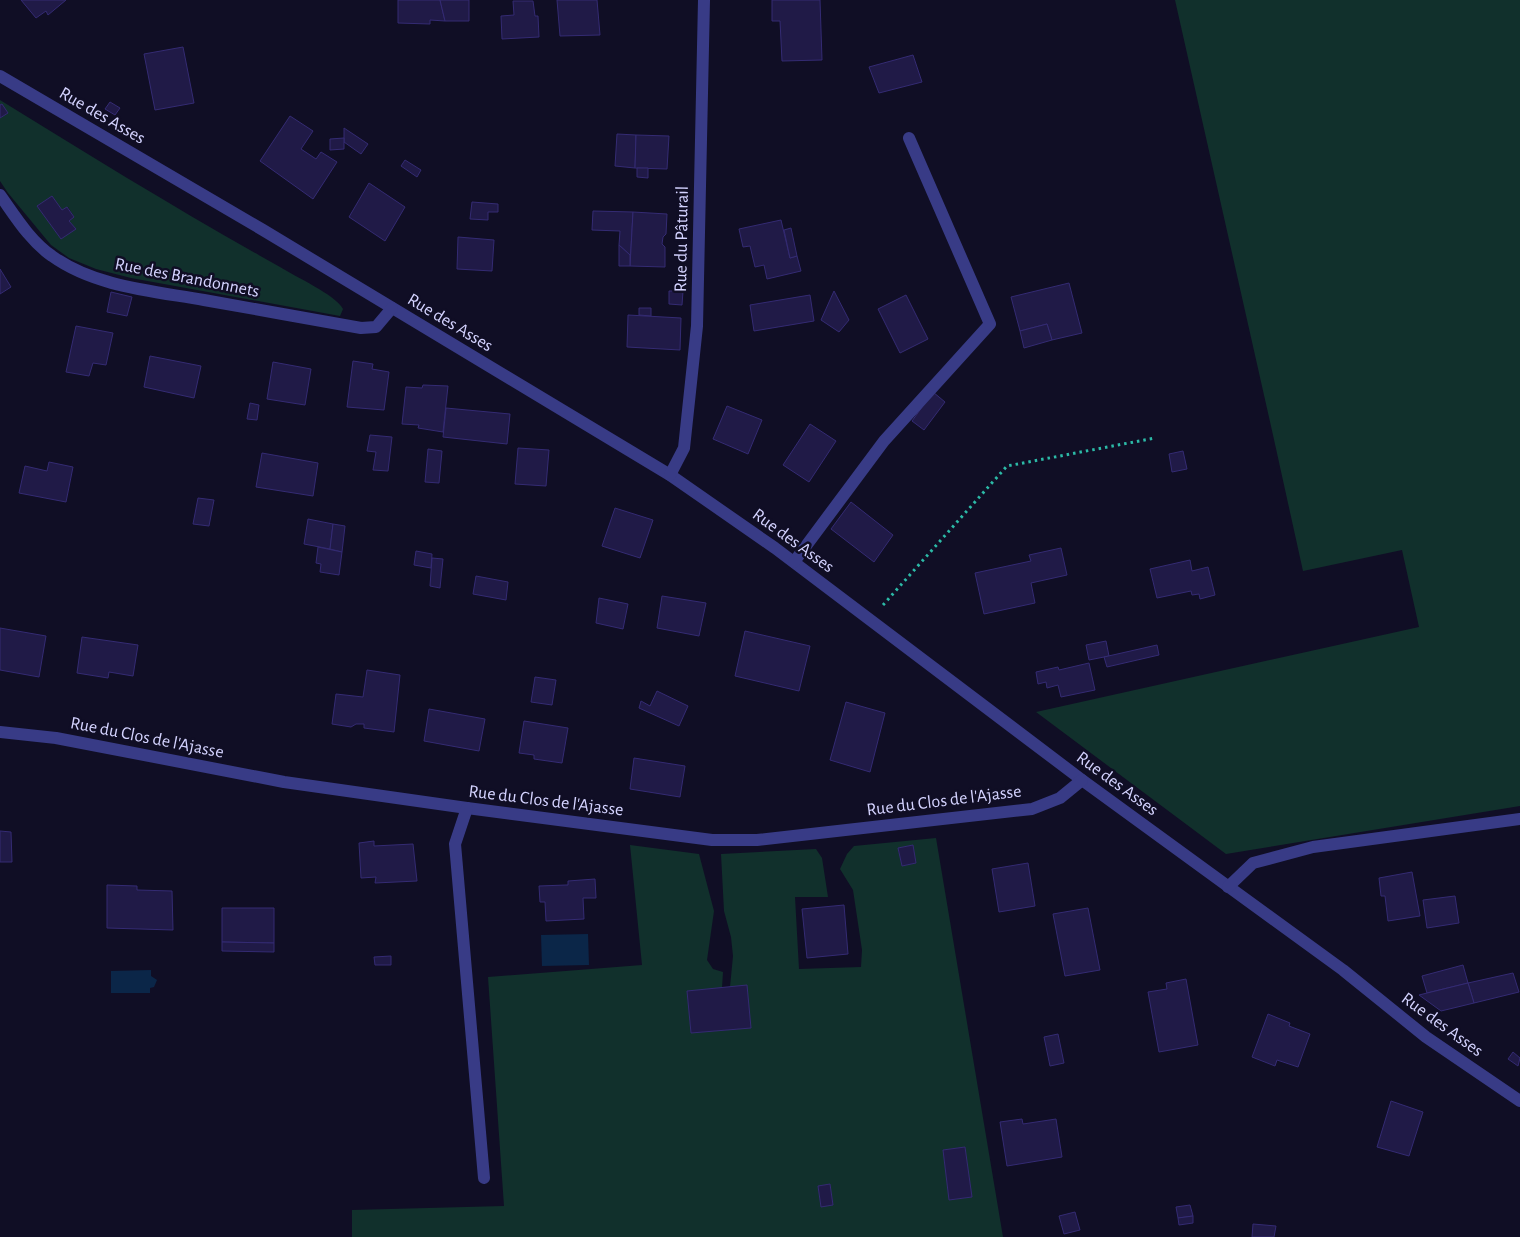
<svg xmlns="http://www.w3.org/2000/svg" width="1520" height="1237" viewBox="0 0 1520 1237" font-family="'Alegreya Sans',sans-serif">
<rect width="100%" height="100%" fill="#100e25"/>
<g fill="#11302c" fill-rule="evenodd">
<polygon points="1175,0 1520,0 1520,806 1226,854 1036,712 1419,627 1402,550 1303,571 1273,435"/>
<path d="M0 100C92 157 185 214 280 267 294 276 336 295 343 309L340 316 131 278 96 269 69 258 51 245 8 193 0 181V118L8 113 2 104 0 105ZM52 196 62 210 68 207 74 217 69 221 76 229 61 239 37 206Z"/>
<path d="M936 838 1003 1237H352V1210L504 1206 488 977 642 965 630 845 699 854 714 911 707 960 713 969 723 972 722 988 687 991 691 1033 751 1028 747 986 730 987 733 956 731 937 724 911 721 854 816 849 822 858 828 897H795L799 969 861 967 862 950 853 890 840 869 847 854 854 846ZM913 845 916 863 902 866 898 849ZM965 1147 972 1197 949 1200 943 1150ZM830 1184 833 1205 821 1206 818 1186Z"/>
</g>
<g fill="#0b2648">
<polygon points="588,934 589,965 542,966 541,935"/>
<polygon points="151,970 151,976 157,980 154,987 150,988 150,993 111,993 111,971"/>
</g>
<g fill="#201a47" stroke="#342b73">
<polygon points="21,0 66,0 48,15 46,11 36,18"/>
<polygon points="398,0 440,0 445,21 430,20 430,24 398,23"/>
<polygon points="440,0 469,0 469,21 445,21"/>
<polygon points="557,0 597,0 600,35 560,36"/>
<polygon points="772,0 820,0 822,60 782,61 780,21 772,21"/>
<polygon points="513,1 533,1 535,16 538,16 539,37 502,39 501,16 514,15"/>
<polygon points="183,47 194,103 155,110 144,54"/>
<polygon points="913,55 922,82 879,93 869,67"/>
<polygon points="110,102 120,108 115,115 105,109"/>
<polygon points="2,104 8,113 0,118 0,105"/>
<polygon points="290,116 313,131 301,149 316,159 321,152 337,162 313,199 260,161"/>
<polygon points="344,128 368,144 361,154 344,142"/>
<polygon points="617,134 636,135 635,168 615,166"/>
<polygon points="636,135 669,136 667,169 635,168"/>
<polygon points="344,138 344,149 330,150 330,139"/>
<polygon points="405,160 421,170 417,177 401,166"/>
<polygon points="637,168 648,168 648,178 637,177"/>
<polygon points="369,183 405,207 385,241 349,217"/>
<polygon points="52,196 62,210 67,207 74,217 69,221 76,229 61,239 37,206"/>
<polygon points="472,202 498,204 498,212 488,212 488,220 470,219"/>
<polygon points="593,211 633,212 630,266 630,255 619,245 620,231 592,230"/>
<polygon points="633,212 667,214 666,234 663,237 662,244 665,247 665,267 630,266"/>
<polygon points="781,220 790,258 797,256 801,271 767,279 764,265 755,267 750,246 743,247 739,229"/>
<polygon points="791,228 797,256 790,258 784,230"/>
<polygon points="458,237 494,240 492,271 457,269"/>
<polygon points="619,245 630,255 630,266 619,266"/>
<polygon points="0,269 11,287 0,294"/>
<polygon points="1069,283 1082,333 1052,340 1047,324 1020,331 1011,297"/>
<polygon points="669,291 683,291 682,305 669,304"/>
<polygon points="834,291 849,320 839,332 821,320"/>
<polygon points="111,292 132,297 127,316 107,312"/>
<polygon points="810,295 814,321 754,331 750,305"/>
<polygon points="906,295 928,339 900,353 878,309"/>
<polygon points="639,308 651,308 651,316 639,315"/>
<polygon points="628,315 681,318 680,350 627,347"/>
<polygon points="1047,324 1052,340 1024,348 1020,331"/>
<polygon points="76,326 113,333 106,365 93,363 89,376 66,372"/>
<polygon points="150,356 201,366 194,398 144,387"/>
<polygon points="353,361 373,364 372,369 389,372 384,410 347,407"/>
<polygon points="273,362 311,369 305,405 267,399"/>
<polygon points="423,385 448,386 443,432 418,428 419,425 402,424 406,387 422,388"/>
<polygon points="933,392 945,402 924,430 912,421"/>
<polygon points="250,403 259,405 257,420 247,419"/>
<polygon points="727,406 762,420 748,454 713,439"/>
<polygon points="446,408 510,414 507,444 443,437"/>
<polygon points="810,424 836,441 809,482 783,465"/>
<polygon points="370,435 392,437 388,471 373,470 376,452 367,451"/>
<polygon points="518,448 549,450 546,486 515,484"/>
<polygon points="428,449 442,451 439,483 425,482"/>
<polygon points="1183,451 1187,469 1172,472 1169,454"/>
<polygon points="262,453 318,463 313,496 256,487"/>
<polygon points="49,462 73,467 66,502 19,493 25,466 47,471"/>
<polygon points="198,498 214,500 209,526 193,524"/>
<polygon points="851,502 893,535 874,562 831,529"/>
<polygon points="615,508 653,520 640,558 602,546"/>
<polygon points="308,519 333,524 330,549 304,544"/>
<polygon points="333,524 345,526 342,552 330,549"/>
<polygon points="318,547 342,552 339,575 320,572 321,564 316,563"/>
<polygon points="1061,548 1067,575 1031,583 1035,603 984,614 975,573 1031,561 1029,555"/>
<polygon points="416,551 432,554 431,568 414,565"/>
<polygon points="432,558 443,559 440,588 430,586"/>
<polygon points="1190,560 1192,571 1208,567 1215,595 1200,599 1199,594 1192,595 1191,591 1157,598 1150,569"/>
<polygon points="476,576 508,582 506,600 473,594"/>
<polygon points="662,596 706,603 699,636 657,628"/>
<polygon points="599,598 628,604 623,629 596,623"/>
<polygon points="0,628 46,636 39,677 0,670"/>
<polygon points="745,631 810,646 799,691 735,676"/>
<polygon points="82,637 138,645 133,676 109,672 108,678 77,673"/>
<polygon points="1106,641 1109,656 1089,660 1086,645"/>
<polygon points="1157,645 1159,655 1107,667 1104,657"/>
<polygon points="1089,663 1095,690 1061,697 1058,685 1047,688 1046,682 1038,684 1036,672 1058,667 1059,670"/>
<polygon points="367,670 400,675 394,732 364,728 364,724 356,724 351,727 332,724 336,694 363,697"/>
<polygon points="535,677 556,680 552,705 531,702"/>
<polygon points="657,691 688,706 679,726 639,708 641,701 650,706"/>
<polygon points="846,702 885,713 870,772 830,760"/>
<polygon points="429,709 485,719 479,751 424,741"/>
<polygon points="524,721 568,728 562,763 534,759 534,755 519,753"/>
<polygon points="634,758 685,766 680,797 630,789"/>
<polygon points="0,831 11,832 12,862 0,862"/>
<polygon points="374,841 374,846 413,844 417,881 375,883 376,877 361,878 359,843"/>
<polygon points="913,845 916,863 902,866 898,848"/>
<polygon points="1028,863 1035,906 999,912 992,869"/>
<polygon points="1412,872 1420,916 1388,921 1385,896 1381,896 1379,878"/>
<polygon points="595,879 596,898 583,898 584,919 546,921 545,902 540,902 539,886 566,885 568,885 568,881"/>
<polygon points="107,885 137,886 137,890 172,891 173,930 107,928"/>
<polygon points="1455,896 1459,923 1427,928 1423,900"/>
<polygon points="844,905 848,954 807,958 802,909"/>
<polygon points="222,908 274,908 274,943 222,942"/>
<polygon points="1088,908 1100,970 1065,976 1053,914"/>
<polygon points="222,942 274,943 274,952 222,951"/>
<polygon points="391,956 391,965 375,965 374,957"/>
<polygon points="1463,965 1468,983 1427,993 1422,976"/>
<polygon points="1513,973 1519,992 1474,1003 1468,983"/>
<polygon points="1186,979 1198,1045 1159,1052 1148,992 1167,989 1166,983"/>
<polygon points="1468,983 1474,1003 1441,1011 1419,995"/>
<polygon points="747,985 751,1028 691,1033 687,991"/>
<polygon points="1268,1014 1290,1023 1289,1026 1310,1034 1298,1067 1277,1060 1275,1066 1252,1057"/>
<polygon points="1058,1034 1064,1063 1050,1066 1044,1037"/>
<polygon points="1513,1052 1520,1058 1518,1066 1508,1059"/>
<polygon points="1391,1101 1423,1112 1409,1156 1377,1147"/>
<polygon points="1022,1119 1023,1124 1056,1119 1062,1157 1007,1166 1000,1122"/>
<polygon points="965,1147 972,1197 949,1200 943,1150"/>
<polygon points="830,1184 833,1205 821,1207 818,1186"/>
<polygon points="1190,1205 1193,1216 1178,1218 1176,1207"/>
<polygon points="1075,1212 1080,1230 1064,1234 1059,1216"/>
<polygon points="1193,1216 1193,1223 1179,1225 1178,1218"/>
<polygon points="1253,1224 1276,1226 1274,1237 1252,1237"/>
</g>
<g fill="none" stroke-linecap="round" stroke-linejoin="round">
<polyline stroke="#2cbaa7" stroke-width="3" stroke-dasharray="2.5 4" stroke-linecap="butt" points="883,605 1007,466 1155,438"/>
<g stroke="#383b86" stroke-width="12">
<polyline points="0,76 263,230 670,475 775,548 1082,780 1343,970 1426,1037 1520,1101"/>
<path d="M0 195C15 216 30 241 52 256 95 287 153 291 204 300 256 309 309 319 361 328L376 327 392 308"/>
<polyline points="670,475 684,448 697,326 704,0"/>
<polyline points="794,562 884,441 990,324 909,138"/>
<polyline points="0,732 56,738 284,782 467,808 712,840 757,840 1032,809 1060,798 1082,780"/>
<polyline points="467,808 455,844 484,1178"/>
<polyline points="1228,887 1253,863 1313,847 1520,819"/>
</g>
</g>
<g text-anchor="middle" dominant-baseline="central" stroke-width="5" stroke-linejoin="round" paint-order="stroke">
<g font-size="18" fill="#d4d3ff" stroke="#100e25">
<text transform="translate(102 116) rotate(30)">Rue des Asses</text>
<text transform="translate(682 239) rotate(-89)">Rue du Pâturail</text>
<text transform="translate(187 278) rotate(11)">Rue des Brandonnets</text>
<text transform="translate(450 323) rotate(31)">Rue des Asses</text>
<text transform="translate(793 541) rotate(36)">Rue des Asses</text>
<text transform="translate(147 738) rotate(11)">Rue du Clos de l'Ajasse</text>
<text transform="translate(1117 784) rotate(36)">Rue des Asses</text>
<text transform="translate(546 801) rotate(7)">Rue du Clos de l'Ajasse</text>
<text transform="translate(944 801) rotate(-7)">Rue du Clos de l'Ajasse</text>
<text transform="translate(1442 1025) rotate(36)">Rue des Asses</text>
</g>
</g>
</svg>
